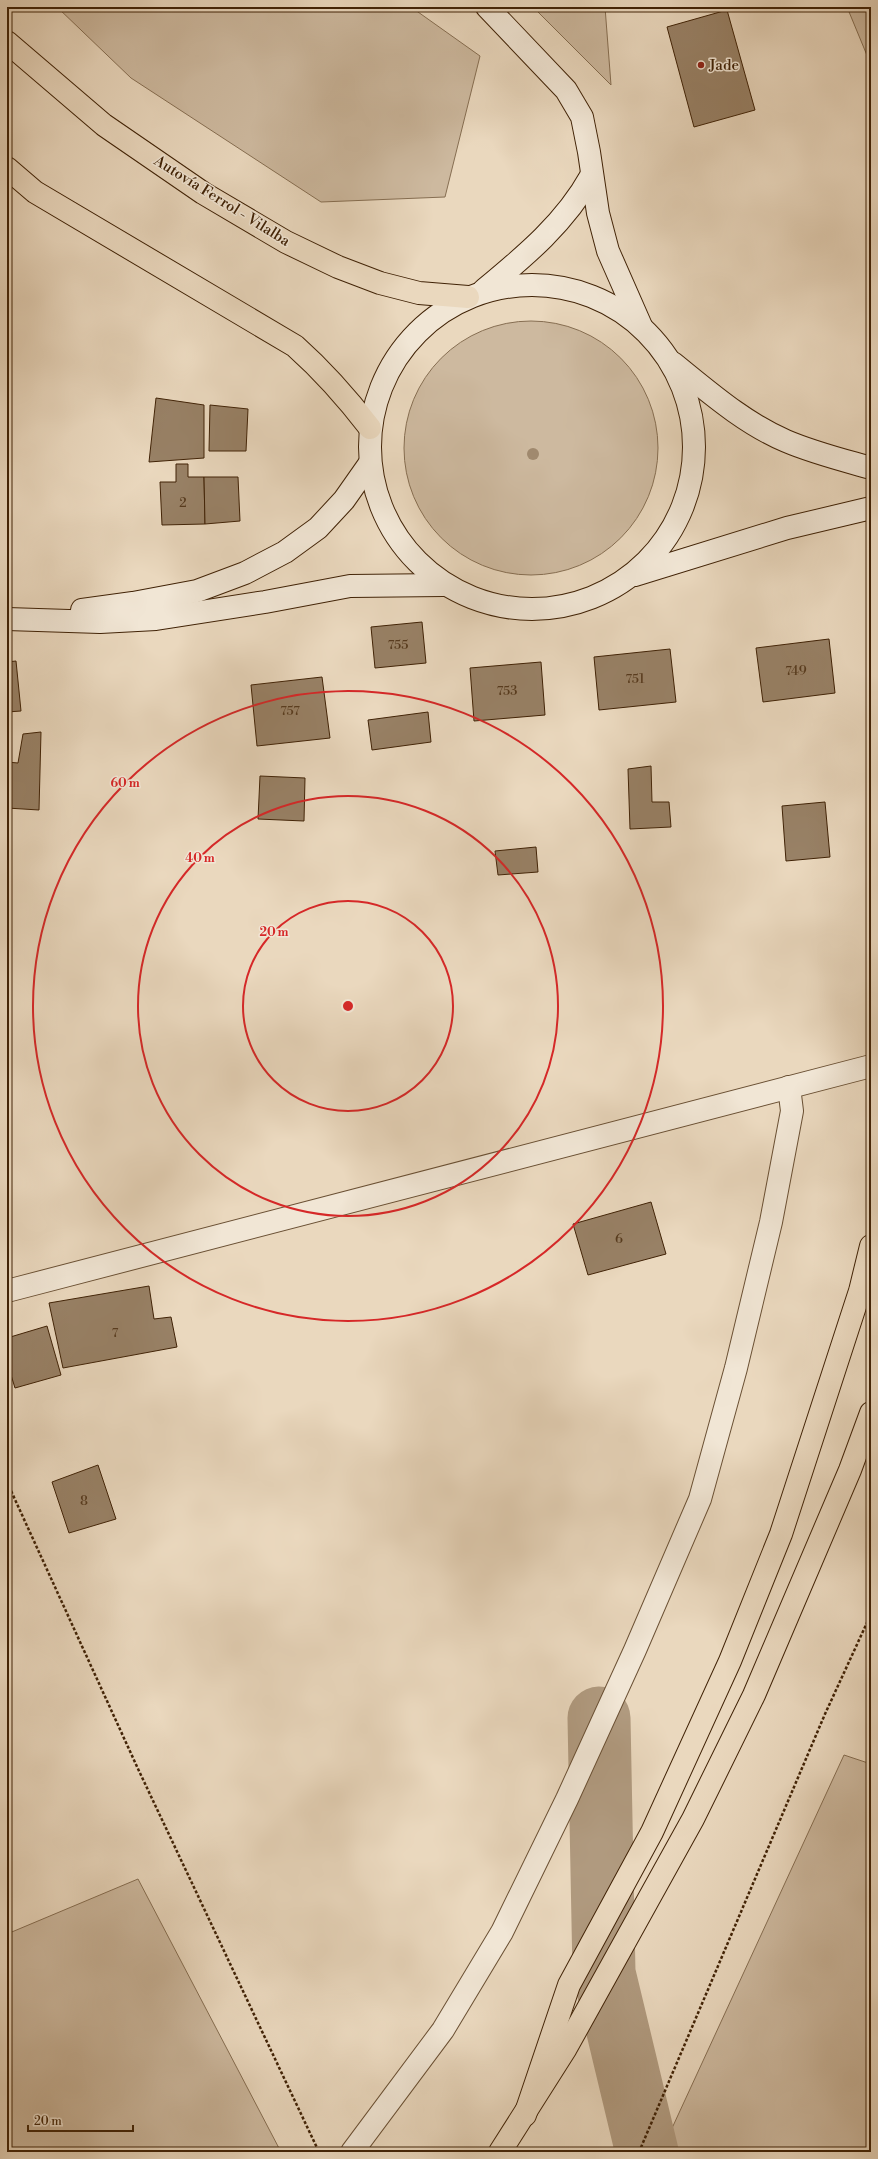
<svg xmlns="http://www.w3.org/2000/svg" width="878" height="2159" viewBox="0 0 878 2159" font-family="'Libre Bodoni',serif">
<rect width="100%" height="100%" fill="#ead8be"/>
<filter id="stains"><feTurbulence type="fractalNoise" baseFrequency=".005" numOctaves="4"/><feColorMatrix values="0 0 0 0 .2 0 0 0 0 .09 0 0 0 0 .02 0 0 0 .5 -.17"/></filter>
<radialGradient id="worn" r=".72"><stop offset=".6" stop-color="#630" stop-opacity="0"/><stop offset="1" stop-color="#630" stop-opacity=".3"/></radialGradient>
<g fill="#cdb99f" stroke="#866e52">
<polygon points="57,7 411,7 480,56 445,197 321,202 131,78"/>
<polygon points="533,7 605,7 611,85"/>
<polygon points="847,7 871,7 871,65"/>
<circle cx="531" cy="448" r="127"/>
<polygon points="844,1755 871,1764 871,2152 659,2152 673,2126"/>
<polygon points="138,1879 281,2152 7,2152 7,1934"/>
</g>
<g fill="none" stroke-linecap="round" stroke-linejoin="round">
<polyline stroke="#b09a7f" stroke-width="63" points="599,1718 604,1973 647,2152"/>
</g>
<g fill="#988166" stroke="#402206">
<polygon points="727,10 755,110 694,127 667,27"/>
<polygon points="156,398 204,405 204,458 149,462"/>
<polygon points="210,405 248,409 246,451 209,451"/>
<polygon points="176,464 188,464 188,477 204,477 205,524 162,525 160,482 176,482"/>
<polygon points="204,477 238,477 240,521 205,524"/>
<polygon points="422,622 426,663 375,668 371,627"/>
<polygon points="829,639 835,693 763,702 756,648"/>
<polygon points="670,649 676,702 599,710 594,657"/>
<polygon points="16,661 21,711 7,712 7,662"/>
<polygon points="541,662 545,715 474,721 470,668"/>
<polygon points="322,677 330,738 257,746 251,685"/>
<polygon points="428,712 431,742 372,750 368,720"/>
<polygon points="41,732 39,810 7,808 7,762 18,763 23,734"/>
<polygon points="651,766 652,802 669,802 671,827 630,829 628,769"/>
<polygon points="260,776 305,778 304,821 258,819"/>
<polygon points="825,802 830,857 786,861 782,806"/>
<polygon points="536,847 538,872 498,875 495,851"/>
<polygon points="651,1202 666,1254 588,1275 573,1224"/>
<polygon points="149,1286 154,1319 171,1317 177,1347 63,1368 49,1303"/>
<polygon points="47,1326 61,1375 15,1388 7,1362 7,1338"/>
<polygon points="98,1465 116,1519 69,1533 52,1482"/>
</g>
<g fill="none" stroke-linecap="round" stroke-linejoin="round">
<g stroke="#6a5034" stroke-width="24">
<g id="street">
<polyline points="7,1291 871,1066"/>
<polyline points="352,2152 443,2030 502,1932 567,1799 635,1650 700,1499 736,1368 771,1222 792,1111 789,1087"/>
</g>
</g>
<g stroke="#402206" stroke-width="24">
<g id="secondary">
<polyline points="487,7 566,90 582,117 589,152 598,213 608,251 641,326"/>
<circle cx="532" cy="447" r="162"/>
<path d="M484 290C525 256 565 223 591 176"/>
<path d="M673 363C709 392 744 423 786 441 814 453 843 460 871 468"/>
<polyline points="635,575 787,528 871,508"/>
<polyline points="82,610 133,603 197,591 245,573 285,552 318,528 344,500 370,463"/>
<polyline points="7,619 100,622 156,619 265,602 350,586 443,585"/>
</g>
</g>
<g stroke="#402206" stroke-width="24">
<g id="highway">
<polyline points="7,42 104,125 203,193 286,242 338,267 380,283 419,293 468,297"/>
<path d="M7 168 35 192 295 346C323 371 347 398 370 428"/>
<polyline points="525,2115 569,1985 652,1832 730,1661 781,1534 860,1291 871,1246"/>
<polyline points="500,2152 566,2048 693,1819 754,1695 850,1470 871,1413"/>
</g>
</g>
<g stroke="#402206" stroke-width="2.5" stroke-dasharray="3 2" stroke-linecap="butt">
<polyline points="7,1482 139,1771 319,2152"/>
<polyline points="639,2152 825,1714 871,1614"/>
</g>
<use href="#street" stroke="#f1e6d5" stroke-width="22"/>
<use href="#secondary" stroke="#f1e6d5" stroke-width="22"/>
<use href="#highway" stroke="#ead8be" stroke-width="22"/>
</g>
<circle fill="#a0896e" cx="533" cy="454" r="6"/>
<g fill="none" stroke="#d62828" stroke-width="2">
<circle cx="348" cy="1006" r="105"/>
<circle cx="348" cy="1006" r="210"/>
<circle cx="348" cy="1006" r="315"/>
</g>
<circle fill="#8f2418" stroke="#f1e6d5" stroke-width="1.5" cx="701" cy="65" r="4"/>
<g text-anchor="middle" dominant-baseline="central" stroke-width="3" stroke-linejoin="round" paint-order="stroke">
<g font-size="13" fill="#563a1e">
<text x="183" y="503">2</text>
<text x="398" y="645">755</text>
<text x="796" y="671">749</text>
<text x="635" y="679">751</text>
<text x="507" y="691">753</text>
<text x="290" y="711">757</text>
<text x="619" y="1239">6</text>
<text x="115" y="1333">7</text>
<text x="84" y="1501">8</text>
</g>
<g font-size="15" fill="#402206" stroke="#f1e6d5" text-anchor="start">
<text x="709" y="65">Jade</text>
</g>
<g font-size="15" fill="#402206" stroke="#f1e6d5">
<text transform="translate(222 201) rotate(32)">Autovía Ferrol - Vilalba</text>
</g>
</g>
<circle cx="348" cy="1006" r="6" fill="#d62828" stroke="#f1e6d5" stroke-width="2"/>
<g font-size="12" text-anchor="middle" font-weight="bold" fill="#d62828" stroke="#f1e6d5" stroke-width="3" stroke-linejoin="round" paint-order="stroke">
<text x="125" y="787">60 m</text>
<text x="200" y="862">40 m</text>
<text x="274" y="936">20 m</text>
</g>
<rect width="878" height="2159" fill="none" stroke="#ead8be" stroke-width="24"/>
<rect x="8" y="8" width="862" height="2143" fill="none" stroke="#402206" stroke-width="2"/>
<rect x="12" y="12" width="854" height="2135" fill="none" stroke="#402206"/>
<path d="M28 2125v6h105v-6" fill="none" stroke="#402206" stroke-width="2"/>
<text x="34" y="2125" font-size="12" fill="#402206" stroke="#f1e6d5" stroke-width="3" paint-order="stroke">20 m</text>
<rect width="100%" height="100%" filter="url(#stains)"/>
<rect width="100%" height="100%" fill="url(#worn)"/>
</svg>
